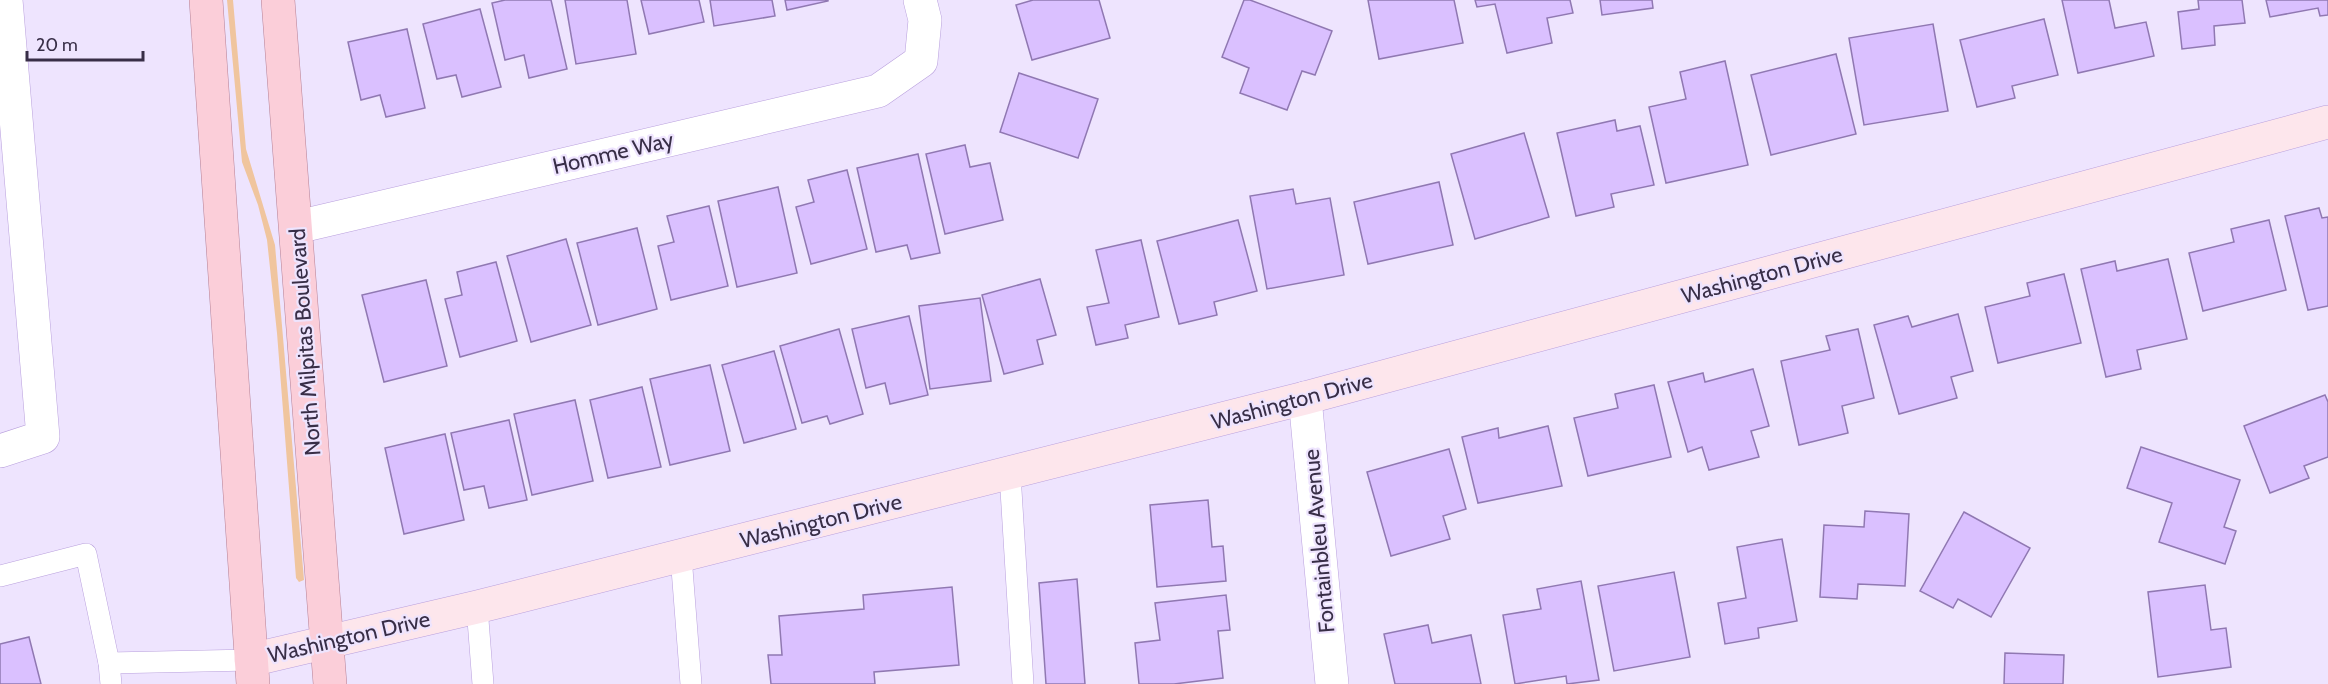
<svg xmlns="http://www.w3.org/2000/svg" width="2328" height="684" viewBox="0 0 2328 684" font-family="Cabin,sans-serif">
<rect width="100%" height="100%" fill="#eee4fe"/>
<polygon fill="#f0c59e" points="227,0 233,0 246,149 275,245 304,580 299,582 296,578 277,333 267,240 258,205 242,162"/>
<g fill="#dac0ff" stroke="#9078b2" stroke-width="1.5">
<polygon points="505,0 551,0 567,69 529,78 524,55 505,60 492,3"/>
<polygon points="565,0 627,0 636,54 576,64"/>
<polygon points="641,0 699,0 704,22 649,34"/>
<polygon points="710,0 772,0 775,16 714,26"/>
<polygon points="785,0 828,0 828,1 787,10"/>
<polygon points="1033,0 1099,0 1110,38 1032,60 1016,5"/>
<polygon points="1244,0 1250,0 1332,31 1315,75 1302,71 1287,110 1240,93 1249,68 1222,57"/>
<polygon points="1368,0 1454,0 1463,43 1379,59"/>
<polygon points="1475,0 1570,0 1573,13 1547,18 1552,43 1507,53 1495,4 1477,7"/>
<polygon points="1600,0 1652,0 1653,8 1602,15"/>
<polygon points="2062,0 2109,0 2115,28 2146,22 2154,56 2078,73"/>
<polygon points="2198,0 2242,0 2245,23 2214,26 2215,45 2182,49 2178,12 2199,9"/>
<polygon points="2266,0 2328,0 2328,15 2320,16 2318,8 2270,17"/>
<polygon points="480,9 501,87 462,97 456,75 437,79 423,24"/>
<polygon points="2044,19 2058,75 2012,86 2015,98 1977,107 1960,40"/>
<polygon points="1933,24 1948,111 1864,125 1849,38"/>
<polygon points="407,29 425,108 386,117 380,95 361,100 348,42"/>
<polygon points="1836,54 1856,134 1771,155 1751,75"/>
<polygon points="1725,61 1748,165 1666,183 1649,107 1686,99 1680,72"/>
<polygon points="1019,73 1098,99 1078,158 1000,132"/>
<polygon points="1615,120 1617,131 1640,126 1654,185 1611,194 1614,207 1576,216 1557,133"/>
<polygon points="1524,133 1549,217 1475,239 1451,154"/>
<polygon points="965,145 970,167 990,163 1003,220 945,234 926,154"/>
<polygon points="918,154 940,253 911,259 907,245 876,252 857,168"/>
<polygon points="847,170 867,249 811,264 796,207 814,202 808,180"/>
<polygon points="1439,182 1453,245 1368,264 1354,202"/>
<polygon points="778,187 797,273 737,287 718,201"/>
<polygon points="1293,189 1296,204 1330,198 1344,275 1267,289 1250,196"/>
<polygon points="709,206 728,286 671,300 658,246 674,242 667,216"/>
<polygon points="2319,208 2322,218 2328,217 2328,306 2308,310 2285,216"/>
<polygon points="1238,220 1257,291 1214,302 1217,315 1179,324 1157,241"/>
<polygon points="2269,220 2286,290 2203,311 2189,253 2234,242 2231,229"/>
<polygon points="637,228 657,309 598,325 577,243"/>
<polygon points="566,239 591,325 531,342 507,256"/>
<polygon points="1141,240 1159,317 1125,325 1128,338 1096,345 1087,307 1109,303 1096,250"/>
<polygon points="2168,259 2187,339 2137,350 2141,369 2106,377 2081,269 2115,261 2117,271"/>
<polygon points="496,262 517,341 460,357 445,299 462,295 457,272"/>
<polygon points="2064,274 2081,343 1998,363 1985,307 2030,296 2027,283"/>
<polygon points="1040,279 1056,335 1037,340 1043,364 1004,374 982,295"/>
<polygon points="426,280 447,366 384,382 362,295"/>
<polygon points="980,298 991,381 930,389 919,306"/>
<polygon points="1958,314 1973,371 1951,377 1957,398 1899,414 1874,325 1908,316 1912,327"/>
<polygon points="909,316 928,395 890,404 885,383 866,388 852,329"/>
<polygon points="839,329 863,414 830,424 827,416 802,423 780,346"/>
<polygon points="1858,329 1874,398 1842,406 1848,433 1799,445 1781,361 1830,350 1826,336"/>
<polygon points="774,351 796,429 744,443 722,365"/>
<polygon points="710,365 730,451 670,465 650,379"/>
<polygon points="1753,369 1769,426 1751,431 1759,457 1709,470 1702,447 1688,452 1668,382 1703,373 1705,382"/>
<polygon points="1654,385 1671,457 1588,476 1574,418 1618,408 1615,394"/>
<polygon points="642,387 661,467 608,478 590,400"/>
<polygon points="2325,395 2328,402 2328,457 2304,466 2309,478 2270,493 2244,426"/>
<polygon points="575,400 593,481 532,495 514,414"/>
<polygon points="509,420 527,500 489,508 484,486 464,490 451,433"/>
<polygon points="1548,426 1562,486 1478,503 1462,437 1498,428 1499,438"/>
<polygon points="445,434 464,520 404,534 385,448"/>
<polygon points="2141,447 2240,480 2224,527 2236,531 2225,564 2159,542 2172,503 2127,488"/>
<polygon points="1449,449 1466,509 1443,516 1450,539 1391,556 1367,472"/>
<polygon points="1208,500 1212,547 1223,546 1226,581 1157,587 1150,505"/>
<polygon points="1865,511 1909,514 1905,586 1858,584 1857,599 1820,597 1824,525 1864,527"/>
<polygon points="1964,512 2030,548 1991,617 1958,599 1953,608 1920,591"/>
<polygon points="1782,539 1797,621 1758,628 1759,638 1725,644 1718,603 1746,598 1737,547"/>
<polygon points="1674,572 1690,657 1614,671 1598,586"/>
<polygon points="1077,579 1085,684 1046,684 1039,583"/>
<polygon points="1581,581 1599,680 1567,684 1566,676 1515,684 1503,615 1541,609 1537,589"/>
<polygon points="2205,585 2211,630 2226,628 2231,667 2158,677 2148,592"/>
<polygon points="952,587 959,665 874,672 875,684 771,684 768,655 782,655 779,616 864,609 863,595"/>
<polygon points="1226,595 1230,630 1218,631 1223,678 1174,684 1139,684 1135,643 1160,640 1155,603"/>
<polygon points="1428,625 1432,643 1471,635 1481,684 1395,684 1384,634"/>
<polygon points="29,637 41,684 0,684 0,644"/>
<polygon points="2005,653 2064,655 2063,684 2004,684"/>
</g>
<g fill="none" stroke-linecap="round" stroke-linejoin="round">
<g stroke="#b9a0dd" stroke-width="22">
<g id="lane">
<polyline points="1010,474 1023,684"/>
<polyline points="681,556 691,684"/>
<polyline points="0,576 86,554 109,663 111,684"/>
<polyline points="477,607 483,684"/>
<polyline points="109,663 251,660"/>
</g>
</g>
<g stroke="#b9a0dd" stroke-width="34">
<g id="street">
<polyline points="297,227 878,91 921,61 925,20 920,0"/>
<polyline points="1305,398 1332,684"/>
<polyline points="0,451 43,437 6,0"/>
</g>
</g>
<g stroke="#b9a0dd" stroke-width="34">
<polyline id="secondary" points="251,660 477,607 1305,398 2328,122"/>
</g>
<g stroke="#b58196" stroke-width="34">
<g id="primary">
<polyline points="206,0 253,684"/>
<polyline points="278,0 330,684"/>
</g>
</g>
<use href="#lane" stroke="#fff" stroke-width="21"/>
<use href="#street" stroke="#fff" stroke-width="33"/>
<use href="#secondary" stroke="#fde6ec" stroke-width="33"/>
<use href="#primary" stroke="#fbced9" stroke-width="33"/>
</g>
<g text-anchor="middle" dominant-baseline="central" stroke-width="4.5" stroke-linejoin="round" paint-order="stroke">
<g font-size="22" fill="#382e47" stroke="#eee4fe">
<text transform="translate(613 153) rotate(-13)">Homme Way</text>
<text transform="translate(1762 275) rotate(-15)">Washington Drive</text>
<text transform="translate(305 342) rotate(-94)">North Milpitas Boulevard</text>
<text transform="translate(1292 401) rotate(-15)">Washington Drive</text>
<text transform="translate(821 521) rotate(-14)">Washington Drive</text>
<text transform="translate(1319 541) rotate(-95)">Fontainbleu Avenue</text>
<text transform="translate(349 637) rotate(-13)">Washington Drive</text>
</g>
</g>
<path d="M27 51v9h116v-9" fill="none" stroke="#382e47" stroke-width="3"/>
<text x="36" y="51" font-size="18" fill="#382e47" stroke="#eee4fe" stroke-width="4.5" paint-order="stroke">20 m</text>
</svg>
